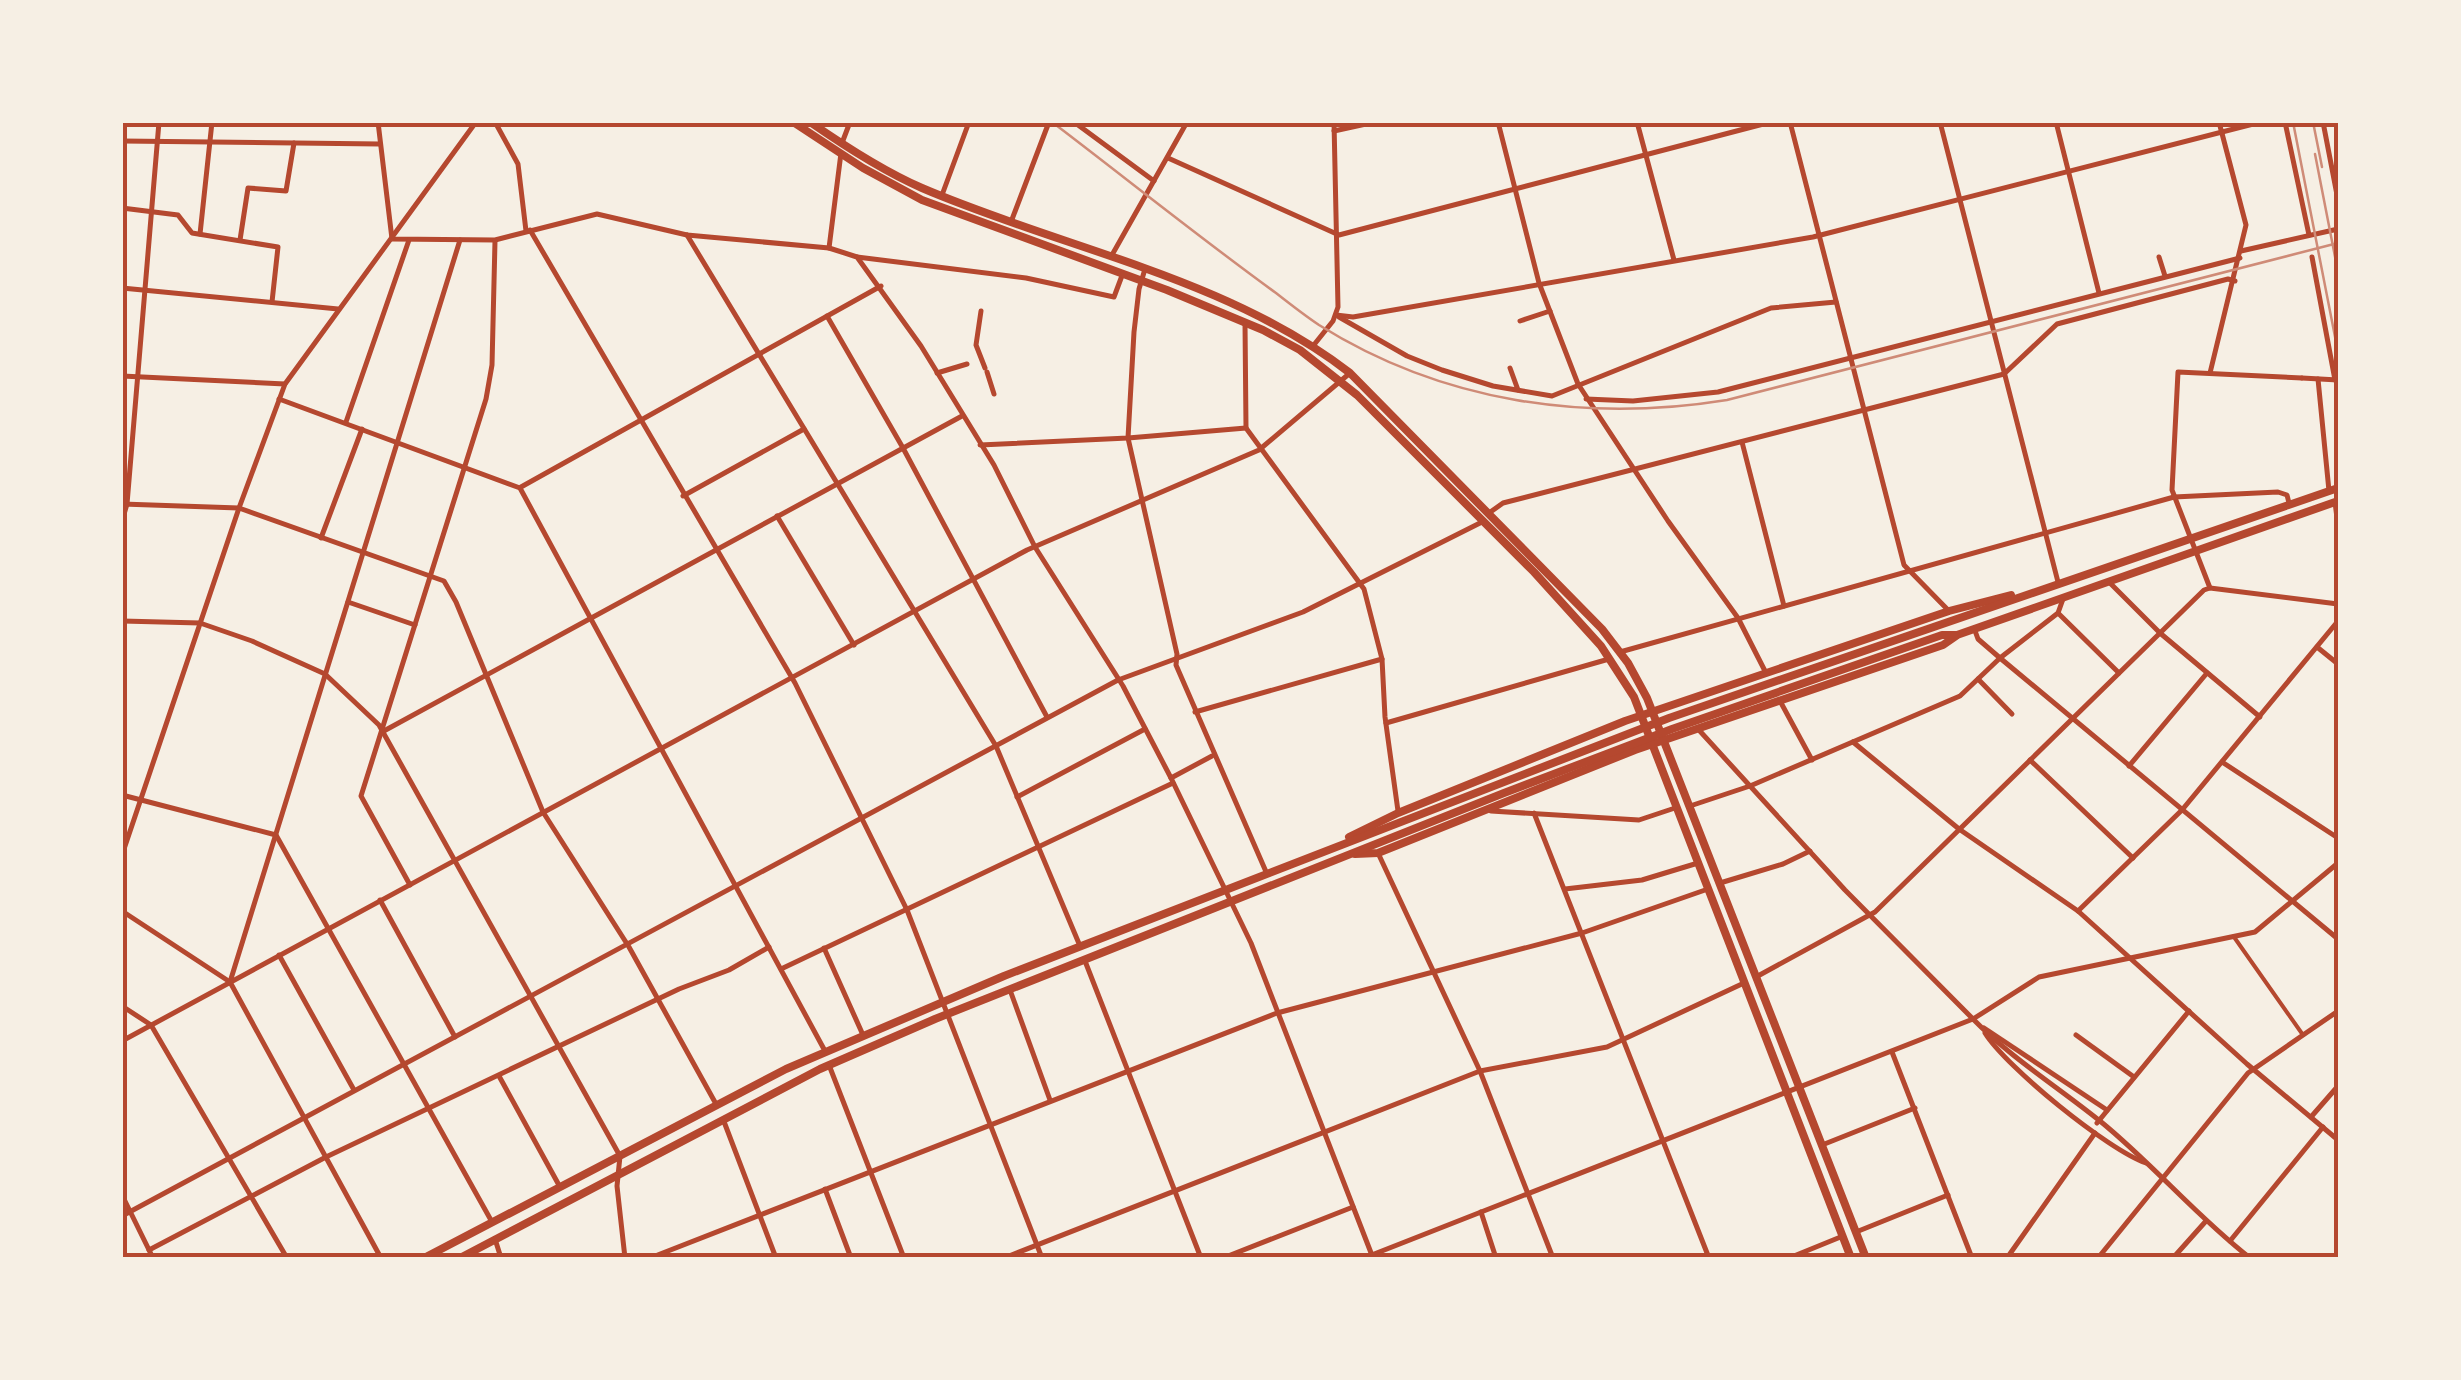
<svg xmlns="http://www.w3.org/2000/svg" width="2461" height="1380" viewBox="0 0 2461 1380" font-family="Roboto,sans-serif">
<rect width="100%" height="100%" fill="#f6efe4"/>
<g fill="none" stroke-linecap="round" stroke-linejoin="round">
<polyline stroke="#b5482f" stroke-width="4" points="2234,937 2303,1035"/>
<g stroke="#b5482f" stroke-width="5">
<polyline points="378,122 392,239 495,240 597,214 687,235 829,248 857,257 921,346 994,465 1035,547 1123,686 1171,778 1251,943 1373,1258"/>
<polyline points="495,122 518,164 526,231"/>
<polyline points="1074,122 1154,181"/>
<polyline points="1498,122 1539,283 1578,384 1668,521 1738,618 1766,673"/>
<polyline points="1637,122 1674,260"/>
<polyline points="1790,122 1904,565 1949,611"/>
<polyline points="1940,122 2058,582"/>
<polyline points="2056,122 2099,293"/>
<polyline points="2285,122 2309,235"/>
<polyline points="2323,122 2338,200"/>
<polyline points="1334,131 1375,122"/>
<polyline points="842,143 850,122"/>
<polyline points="1168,158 1339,235 1771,122"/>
<polyline points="942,195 969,122"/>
<polyline points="122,208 178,215 192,233 278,247 272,302"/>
<polyline points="530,230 795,683 907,910 1042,1258"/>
<polyline points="200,234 212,122"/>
<polyline points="687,235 996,746 1080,946"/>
<polyline points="240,240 248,188 286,191 294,143"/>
<polyline points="829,248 841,153"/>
<polyline points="2241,251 2338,229"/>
<polyline points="1112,255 1187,122"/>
<polyline points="857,257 1026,278 1114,297 1123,273"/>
<polyline points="2159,257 2165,276"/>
<polyline points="2312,257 2335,380"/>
<polyline points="1145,269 1139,289 1134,332 1128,438 1177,654 1176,665 1267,874"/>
<polyline points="122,288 338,309"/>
<polyline points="981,311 976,345 985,368"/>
<polyline points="1336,315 1353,317 1813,237 2261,122"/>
<polyline points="827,316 903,448 1047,717"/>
<polyline points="1339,317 1407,356 1442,370 1493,386 1552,396 1771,308 1836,302"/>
<polyline points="1520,321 1550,311"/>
<polyline points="1245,323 1246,428"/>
<polyline points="1313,346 1333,321 1338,307 1334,122"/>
<polyline points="1510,368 1518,390"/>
<polyline points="987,372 994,394"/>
<polyline points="937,373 967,364"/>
<polyline points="2210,373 2246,225 2219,122"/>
<polyline points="122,376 285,384"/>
<polyline points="2318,379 2329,491"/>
<polyline points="279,399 520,488 825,1051"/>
<polyline points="1586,399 1633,401 1718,392 2240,258"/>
<polyline points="346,422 409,240"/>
<polyline points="1742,442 1784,606"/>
<polyline points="980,445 1128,438 1246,428 1364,589 1382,659 1385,717 1398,811"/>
<polyline points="521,487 881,286"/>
<polyline points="683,496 804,429"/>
<polyline points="2174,497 2278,492 2287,495 2289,503"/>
<polyline points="2335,502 2338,526"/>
<polyline points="122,504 239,508 444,581 456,602 543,812 629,947 716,1104"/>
<polyline points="1489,513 1503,503 2004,374 2057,324 2228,279 2235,281"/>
<polyline points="777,516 854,645"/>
<polyline points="122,521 127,504 159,122"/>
<polyline points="321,538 362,429"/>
<polyline points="2109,582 2160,633 2260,717"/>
<polyline points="2210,588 2338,604"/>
<polyline points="348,602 415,625"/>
<polyline points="2058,613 2119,673"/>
<polyline points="122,621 200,623 252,641 325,674 379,725 620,1156"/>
<polyline points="1974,628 1978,639 2000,658 2338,939"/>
<polyline points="2317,647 2338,664"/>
<polyline points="1978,679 2012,714"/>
<polyline points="1780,701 1812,760"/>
<polyline points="1195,712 1382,659"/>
<polyline points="1386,723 1609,659"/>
<polyline points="1698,729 1845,890 1973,1019 2039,977 2255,932 2338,863"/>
<polyline points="382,732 962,416"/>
<polyline points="1853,742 1959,829 2078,911 2247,1064 2338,1140"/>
<polyline points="2030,760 2133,858"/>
<polyline points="2222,762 2338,838"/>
<polyline points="2129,766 2207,673"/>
<polyline points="1171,778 1212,756"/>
<polyline points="122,795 276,835 492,1222"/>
<polyline points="1017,797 1145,729"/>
<polyline points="1690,806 1750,786 1960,696 2000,658 2058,613 2063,599"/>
<polyline points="1491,811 1639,820 1675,808"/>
<polyline points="1534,813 1709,1258"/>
<polyline points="1378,853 1480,1071 1553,1258"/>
<polyline points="1720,883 1783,864 1810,851"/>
<polyline points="410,885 361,796 486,399 492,365 495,241"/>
<polyline points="1565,889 1642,880 1698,863"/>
<polyline points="380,900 455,1037"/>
<polyline points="122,911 230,982 381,1258"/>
<polyline points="2078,911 2182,810 2338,621"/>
<polyline points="824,948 863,1035"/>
<polyline points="279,955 354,1090"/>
<polyline points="1085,961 1201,1258"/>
<polyline points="781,969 1173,783"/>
<polyline points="1756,977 1875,912 2204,590 2210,588 2172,490 2178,372 2302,378"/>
<polyline points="230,982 460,240"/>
<polyline points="1010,990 1050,1100"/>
<polyline points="122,1006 151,1025 287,1258"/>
<polyline points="1984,1028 2107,1110"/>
<path d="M1985 1033C2006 1067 2108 1150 2146 1163"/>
<polyline points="2076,1035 2134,1077"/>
<polyline points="1892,1052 1972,1258"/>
<polyline points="829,1065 904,1258"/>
<polyline points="499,1076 560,1187"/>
<polyline points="2311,1117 2338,1086"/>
<polyline points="723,1119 776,1258"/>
<polyline points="2097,1123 2189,1011"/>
<polyline points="1822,1145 1915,1108"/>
<polyline points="825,1189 851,1258"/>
<polyline points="1481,1212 1496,1258"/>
<polyline points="122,1216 1118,680 1303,612 1482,522"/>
<polyline points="1856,1232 1948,1195"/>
<polyline points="495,1239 501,1258"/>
<polyline points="2230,1241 2323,1127"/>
<polyline points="149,1250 326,1157 679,989 729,970 769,947"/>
<polyline points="650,1258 1277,1013 1582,933 1708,889"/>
<polyline points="1004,1258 1480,1071 1607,1047 1744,983"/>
<polyline points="1223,1258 1353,1207"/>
<polyline points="1789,1258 1843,1236"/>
<polyline points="2007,1258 2095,1133"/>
<polyline points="2173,1258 2206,1221"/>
</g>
<g stroke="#b5482f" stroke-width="5">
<polyline points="122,141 380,144"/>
<polyline points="1011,222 1049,122"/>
<polyline points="2302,378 2338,380"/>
<polyline points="1620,652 2174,497"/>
<polyline points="122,855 239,508 285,384 476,122"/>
<polyline points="122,1041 1027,550 1259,450 1350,373"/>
<polyline points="620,1156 617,1186 625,1258"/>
<polyline points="122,1195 153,1258"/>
<path d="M1364 1258 1973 1019C2011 1058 2058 1087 2100 1121 2153 1164 2196 1216 2250 1258"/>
<polyline points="2098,1258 2248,1073 2338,1011"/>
</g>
<g stroke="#b5482f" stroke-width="8">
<polyline points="793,122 863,168 922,200 1167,290 1263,330 1300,350 1357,395 1534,572 1601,646 1634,697 1851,1258"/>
<path d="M810 122C846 147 883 171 922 188 1064 249 1226 277 1350 373L1602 629 1628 663 1647 698 1866 1258"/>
<polyline points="1349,837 1398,813 1625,721 1949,611 2011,595"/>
<polyline points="1355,854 1378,853 1635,750 1943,645 1956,636"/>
<polyline points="424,1258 786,1069 1004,976 1669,718 2338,488"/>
<polyline points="460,1258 820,1069 935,1019 1504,793 1672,729 1942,635 1957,635 2338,501"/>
</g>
<g stroke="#cf8b77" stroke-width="2.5">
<path d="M1052 122C1127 179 1200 238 1276 293 1290 304 1304 315 1319 325 1442 402 1585 423 1727 400L2338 243"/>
<polyline points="2293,122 2338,352"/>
<polyline points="2313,122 2322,167"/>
<polyline points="2315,154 2338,272"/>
</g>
</g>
<rect width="2461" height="1380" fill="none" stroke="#f6efe4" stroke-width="250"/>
<rect x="125" y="125" width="2211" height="1130" fill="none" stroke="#b5482f" stroke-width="4"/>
</svg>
